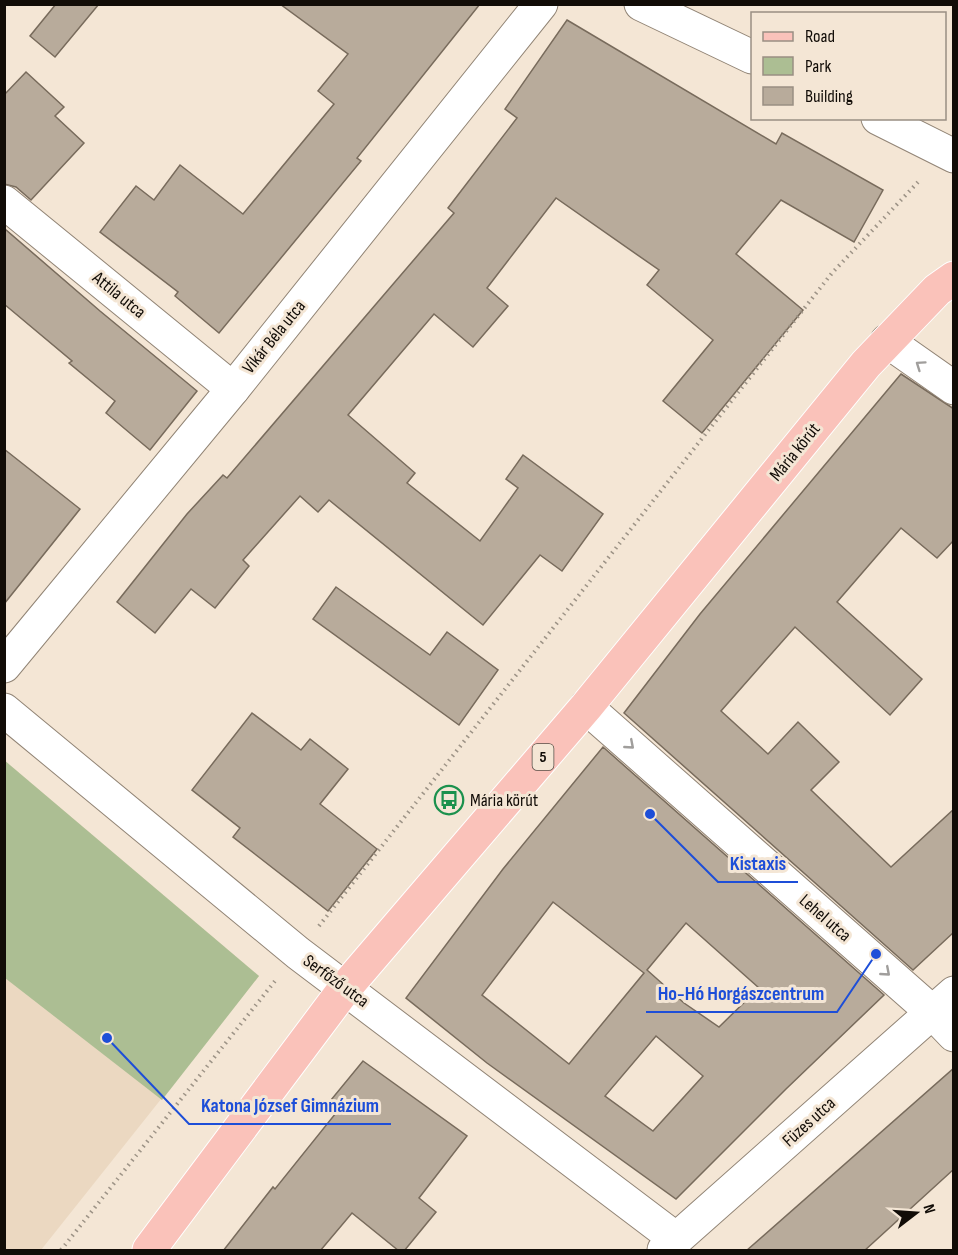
<svg xmlns="http://www.w3.org/2000/svg" width="958" height="1255" viewBox="0 0 958 1255" font-family="'Sofia Sans Condensed',sans-serif">
<rect width="100%" height="100%" fill="#f4e6d5"/>
<polygon fill="#ebd8c1" points="4,760 259,976 41,1250 5,1250"/>
<polygon fill="#acbe93" points="4,760 259,976 162,1100 5,978"/>
<g fill="#b8ab9b" stroke="#786b5c" stroke-width="1.5" fill-rule="evenodd">
<polygon points="56,4 99,4 55,57 30,36"/>
<polygon points="280,4 480,4 357,158 361,161 219,333 175,296 178,292 100,232 136,186 154,200 180,165 243,214 334,104 318,91 348,54"/>
<polygon points="567,20 776,144 782,133 883,190 854,242 781,200 736,254 803,310 702,433 663,401 713,340 647,285 659,270 556,198 487,288 508,306 473,347 434,314 348,415 415,473 407,483 480,541 518,488 506,479 523,455 603,514 562,571 540,555 483,625 329,500 318,512 300,496 243,560 249,566 215,608 191,589 155,633 117,602 187,514 223,475 227,478 454,213 448,208 517,118 505,109"/>
<polygon points="26,72 64,107 55,116 84,143 31,200 16,187 4,184 4,95"/>
<polygon points="4,227 5,229 100,311 197,391 150,450 106,413 115,401 69,363 72,361 4,304"/>
<polygon points="901,374 954,409 954,540 937,558 901,528 837,602 922,679 890,715 795,627 721,711 768,754 798,722 839,762 811,790 891,867 954,809 954,932 913,970 624,713 700,614"/>
<polygon points="4,449 80,509 4,604"/>
<polygon points="336,587 430,655 447,632 498,670 459,725 313,619"/>
<polygon points="252,713 301,750 310,739 348,769 320,804 377,849 328,911 233,837 240,828 192,790"/>
<path d="M603 747 884 995 786 1089 676 1199 487 1063 406 998 503 869ZM553 902 644 973 569 1064 482 995ZM686 923 759 988 719 1027 684 1003 647 970ZM656 1036 703 1076 653 1131 605 1096Z"/>
<polygon points="363,1061 467,1136 419,1198 436,1212 404,1251 399,1251 352,1213 320,1251 223,1251 273,1187 275,1189 336,1113 326,1106"/>
<polygon points="954,1068 954,1169 864,1251 746,1251"/>
</g>
<g fill="none" stroke-linecap="round" stroke-linejoin="round">
<g stroke="#918475" stroke-width="35">
<g id="minor">
<polyline points="641,4 752,57"/>
<polyline points="878,118 954,156"/>
<polyline points="4,202 233,389"/>
<polyline points="887,341 954,388"/>
<polyline points="4,666 233,389 541,4"/>
<polyline points="586,707 932,1012 954,1035"/>
<polyline points="4,710 298,953 676,1239"/>
<polyline points="664,1250 954,993"/>
</g>
</g>
<g stroke="#fff" stroke-width="35">
<polyline id="major" points="149,1250 346,987 586,707 866,364 937,290 954,278"/>
</g>
<g stroke="#9d9386" stroke-width="4" stroke-dasharray="1.5 4.5" stroke-linecap="butt">
<polyline points="319,926 832,273 920,180"/>
<polyline points="61,1250 275,981"/>
</g>
<use href="#minor" stroke="#fff" stroke-width="33"/>
<use href="#major" stroke="#fac2ba" stroke-width="33"/>
</g>
<defs><path id="oneway-chevron" d="M-2-3.5L2.5 0L-2 3.5" fill="none" stroke-width="1.6" stroke-linecap="round" stroke-linejoin="round" transform="scale(1.5)"/></defs>
<g stroke="#a09e9c">
<use href="#oneway-chevron" transform="translate(920 365) rotate(-145)"/>
<use href="#oneway-chevron" transform="translate(630 745) rotate(41)"/>
<use href="#oneway-chevron" transform="translate(886 972) rotate(41)"/>
</g>
<defs>
<g id="bus-ring" transform="scale(1.5)"><circle r="9.5" fill="#f4e6d5" stroke="#1b914d" stroke-width="1.5"/><path d="M-5-6H5V4H4V6H2V4H-2V6H-4V4H-5ZM-3.5-4V0h7V-4ZM-3.5 1.2v1.5H-2V1.2ZM2 1.2v1.5H3.5V1.2Z" fill="#1b914d"/></g>
</defs>
<g fill-rule="evenodd">
<use href="#bus-ring" x="449" y="800"/>
</g>
<g text-anchor="middle" dominant-baseline="central" stroke-width="6" stroke-linejoin="round" paint-order="stroke">
<rect fill="#f4e6d5" stroke="#554d45" stroke-width="1.5" x="532.5" y="744" width="21" height="26" rx="4.5"/>
<g font-size="16" font-weight="bold" fill="#110c07">
<text x="543" y="757">5</text>
</g>
<g font-size="18" fill="#110c07" stroke="#f4e6d5">
<text transform="translate(119 295) rotate(39)">Attila utca</text>
<text transform="translate(274 337) rotate(-51)">Vikár Béla utca</text>
<text transform="translate(795 452) rotate(-51)">Mária körút</text>
<text transform="translate(825 918) rotate(41)">Lehel utca</text>
<text transform="translate(336 981) rotate(36)">Serfőző utca</text>
<text transform="translate(809 1122) rotate(-42)">Füzes utca</text>
</g>
<g font-size="18" fill="#110c07" stroke="#f4e6d5" text-anchor="start">
<text x="470" y="800">Mária körút</text>
</g>
</g>
<path fill="none" stroke="#1d4ed8" stroke-width="2" d="M650 814L718 882H798M876 954L837 1012H646M107 1038L189 1124H391"/>
<g fill="#1d4ed8" stroke="#f4e6d5" stroke-width="2">
<circle cx="650" cy="814" r="6"/>
<circle cx="876" cy="954" r="6"/>
<circle cx="107" cy="1038" r="6"/>
</g>
<g font-size="20" text-anchor="middle" font-weight="bold" fill="#1d4ed8" stroke="#f4e6d5" stroke-width="6" stroke-linejoin="round" paint-order="stroke">
<text x="758" y="870">Kistaxis</text>
<text x="741" y="1000">Ho-Hó Horgászcentrum</text>
<text x="290" y="1112">Katona József Gimnázium</text>
</g>
<rect width="958" height="1255" fill="none" stroke="#110c07" stroke-width="12"/>
<rect x="751" y="12" width="195" height="108" fill="#f4e6d5" stroke="#998f83" stroke-width="1.5"/>
<rect x="763" y="32" width="30" height="9" fill="#fac2ba" stroke="#998f83" stroke-width="1.5"/>
<text x="805" y="42" font-size="18" fill="#110c07">Road</text>
<rect x="763" y="57" width="30" height="18" fill="#acbe93" stroke="#998f83" stroke-width="1.5"/>
<text x="805" y="72" font-size="18" fill="#110c07">Park</text>
<rect x="763" y="87" width="30" height="18" fill="#b8ab9b" stroke="#998f83" stroke-width="1.5"/>
<text x="805" y="102" font-size="18" fill="#110c07">Building</text>
<g transform="translate(916 1213) rotate(73)" stroke="#f4e6d5" stroke-width="4.5" paint-order="stroke">
<path d="M0-4.5L10 22L0 15L-10 22Z" fill="#110c07"/>
<text y="-9" font-size="16" font-weight="bold" text-anchor="middle" fill="#110c07">N</text>
</g>
</svg>
